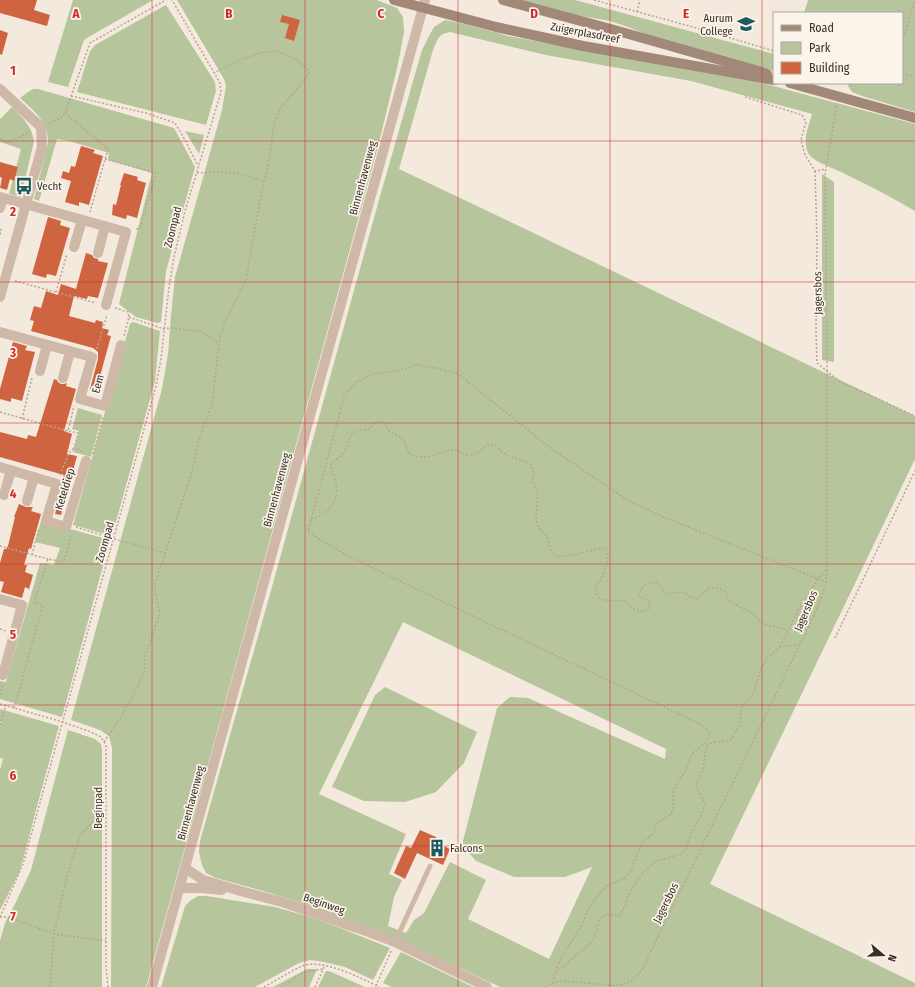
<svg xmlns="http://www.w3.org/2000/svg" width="915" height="987" viewBox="0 0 915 987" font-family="'Fira Sans Condensed',sans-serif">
<rect width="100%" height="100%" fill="#f4e9dd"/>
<g fill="#b7c59c" fill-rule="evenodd">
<polygon points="73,0 153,0 87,38 84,40 68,87 48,82"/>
<polygon points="177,0 377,0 397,8 403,17 404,32 398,64 378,147 217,732 146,987 111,987 112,748 109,736 100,730 71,720 162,389 168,354 171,315 175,277 222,110 226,86 224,79"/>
<polygon points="520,0 575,0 774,54 774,71 650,36 628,27 610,21 570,14"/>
<polygon points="808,0 915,0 915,112 862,96 852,92 848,86 849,83 902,83 902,13 804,13"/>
<polygon points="166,5 215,82 216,91 206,125 77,92 90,51 95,45"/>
<path d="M445 20 465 24 508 36 751 80 915 124V211C893 198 870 186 847 175 837 169 824 166 814 159 811 157 808 154 807 150 803 137 809 126 812 114L691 81 546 55 450 32C438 34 438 39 433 50L399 169 477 206 915 416V459L710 884 915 983V987H500C436 956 371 928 304 904 275 894 245 886 216 878L206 873 202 865 199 852 200 841 272 587 379 200 422 50 428 38 434 27ZM403 622 666 749 665 759 528 698 510 697 497 708 462 845 476 861 514 877H565L592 867 549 959 468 919 486 880 450 862 424 913 414 920 406 933 388 926 394 897 402 880 389 874 406 834 319 794Z"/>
<path d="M33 89H38L174 128 195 167 166 271 161 322 157 323 136 317 119 304 152 173 108 160 109 153 69 141 57 139 39 201 34 199 48 143C48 121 35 112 20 98L28 92Z"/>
<path d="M12 107C23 118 31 125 34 141L21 197 9 194 21 149 0 142V119Z"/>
<polygon points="185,131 204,135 199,154"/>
<polygon points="822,174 834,182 834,362 822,360"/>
<polygon points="133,322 160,331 155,381 112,536 73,525 130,324"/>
<polygon points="78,408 102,415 91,457 73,452 79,431 72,429"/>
<polygon points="41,521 110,540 62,717 0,699 0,681 6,682 40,563 54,565 60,548 35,542"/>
<polygon points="385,687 477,732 464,763 436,792 405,802 364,801 332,787 375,695"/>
<polygon points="0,709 59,726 39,799 24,856 19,873 0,910 0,770 3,759 0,758 0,727 1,722 0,721"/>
<polygon points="68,730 95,739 101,744 102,751 102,987 0,987 0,941 5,923 15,904 31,870"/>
<polygon points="198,896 207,896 275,907 310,917 338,927 390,948 373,980 345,967 324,962 310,960 299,963 255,987 161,987 185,906 190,901"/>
<polygon points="401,952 473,987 392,987 383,983"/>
<polygon points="307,969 317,969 309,987 273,987"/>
<polygon points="326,971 329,971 365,987 318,987"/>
</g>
<g fill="#cf6441">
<polygon points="0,0 37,0 34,10 50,15 47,26 0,13"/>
<polygon points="282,15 300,20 294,41 285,38 289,24 280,22"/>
<polygon points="0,30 8,33 2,55 0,54"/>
<polygon points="81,146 95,150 93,153 103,156 89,205 79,202 79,206 65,202 71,181 61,178 63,171 69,173 71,166 75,167"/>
<polygon points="0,162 18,167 14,181 10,179 7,190 0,188 2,178 0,177"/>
<polygon points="124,173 138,177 137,180 146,183 137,218 127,215 126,219 112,215 113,204 116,205 121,185 120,185"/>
<polygon points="48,217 61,221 60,225 70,228 56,276 47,274 46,278 32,274"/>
<polygon points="86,253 92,255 94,258 98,259 98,261 108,263 98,298 88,296 87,299 74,296 69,316 95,323 96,320 103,322 102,328 109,330 107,335 111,336 96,391 90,389 98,359 98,352 93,348 31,331 34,321 30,320 34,306 41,308 46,291 58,295 61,284 76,289"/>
<polygon points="13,342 27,346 25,350 35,352 22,401 11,398 11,402 0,399 0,389"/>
<polygon points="54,379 57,380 58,382 61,384 64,384 67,383 66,386 76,389 64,431 72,434 67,454 77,456 61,515 55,514 63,486 62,480 64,475 0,457 0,432 27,439 28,435 36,437"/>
<polygon points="19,504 26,507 33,507 31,511 41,514 31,549 29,548 24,565 27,565 25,572 33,575 29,589 25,587 22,598 1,592 4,582 0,581 0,563 4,549 6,549 8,546 15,517 14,517"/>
<polygon points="420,830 436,837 438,843 450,849 443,865 417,853 405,879 394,873 406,846 411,848"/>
</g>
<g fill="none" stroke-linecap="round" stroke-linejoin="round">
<g stroke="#baa392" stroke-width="1.5" stroke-dasharray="2 2" stroke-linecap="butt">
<polyline points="594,0 693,27 774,51"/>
<polyline points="637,12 640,0"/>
<polyline points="902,42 915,0"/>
<polyline points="902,74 915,77"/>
<polyline points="71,96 146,113 175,123 185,140 198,166"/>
<polyline points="745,97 802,115 806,122 801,140 805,155 815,171 826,169"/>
<polyline points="65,113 108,149 90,212"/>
<polyline points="50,123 61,118 65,113 90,43 166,0"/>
<polyline points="0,139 9,142 32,131"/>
<polyline points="105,159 156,173 140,228 136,229"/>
<polyline points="815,171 817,241 816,333 817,363 839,381 915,416"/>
<polyline points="197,173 213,172 236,173 264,181"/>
<polyline points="0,229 1,230 0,235"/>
<polyline points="15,281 96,303"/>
<polyline points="56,292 67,254"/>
<polyline points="115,308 128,312 129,317 124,336"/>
<polyline points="129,317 164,329 171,328 202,332 218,343"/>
<polyline points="97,349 107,314"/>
<polyline points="0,412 68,431 74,406"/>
<polyline points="22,419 32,378"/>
<polyline points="69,431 78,433 74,448 81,451 82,452"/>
<polyline points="93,454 103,416"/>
<polyline points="60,475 69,453 74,448"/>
<path d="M311 519C331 514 341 498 335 479 334 475 333 471 330 467 333 460 339 459 343 453 352 440 347 427 368 430 372 425 378 417 385 424 387 427 388 430 390 432 394 434 398 435 401 438 410 447 403 456 421 457 433 458 443 450 454 450 459 450 463 455 468 455 481 456 481 445 489 445 498 444 500 452 507 455 515 459 524 460 532 465L534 474 532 478 538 496 536 515 537 523 540 530 547 537 552 554C564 561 590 549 603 548L606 550 608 559 601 580 595 588C596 591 596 595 599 598 604 602 619 601 625 600L633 609 644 612 649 608 650 602 640 597 639 594C641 586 653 577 660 586 663 589 663 591 666 594L683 592 687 594 690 597 697 599C709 589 706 584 725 591L727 597 730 602 754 614 760 622 767 625 788 630"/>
<polyline points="76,527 114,539 165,553"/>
<polyline points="0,546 48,559"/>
<polyline points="32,555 39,528"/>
<polyline points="0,629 6,631"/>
<polyline points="835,638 915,471"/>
<polyline points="780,647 802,603 812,589 818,578 827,569"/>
<polyline points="0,695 3,685"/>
<polyline points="0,704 63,722 91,732 101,737 106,745 106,967 108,987"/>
<polyline points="14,708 43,605 34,603 48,559 64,562 71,535"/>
<polyline points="0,725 6,705"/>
<polyline points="104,742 121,717 137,688 145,669 144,659 160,614 154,587 191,475 199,439 212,404 219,343 225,321 246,281 261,194 269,161 274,122 282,106 308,76 309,71 296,59 276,51 263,52 240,60 214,73"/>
<polyline points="0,917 23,864 156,386 161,359 169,287 174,257 185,211 221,92 220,83 172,0"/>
<polyline points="0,917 5,917 13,919 54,934 106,941"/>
<path d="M556 972 590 944C595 937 598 931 598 922 602 917 606 912 613 915 618 916 614 916 619 916L626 904 628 896 641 875 649 867 656 861 681 854 686 849 691 833 701 815 705 805 703 799 699 793 696 785 703 769 705 753 708 744 716 742 728 741 732 738 740 723 741 718 740 712 744 703 750 698 754 692 761 668 766 660 780 647 800 645"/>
<polyline points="553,983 555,973 562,955 576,935 581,927 587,912 594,900 606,886 625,878 630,872 642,842 651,836 654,832 656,824 670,815 673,809 673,795 674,789 678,781 685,772 692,754 706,742 710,733 702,725 410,586 347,555 322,541 308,531 344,397 356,382 374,374 400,370 416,365 436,368 458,374 549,447 627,500 666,518 826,582"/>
<polyline points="376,986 391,951"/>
<polyline points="50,987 54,934 67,877 80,836 102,811"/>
<path d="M264 987C277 980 289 972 302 966 322 958 361 978 379 987"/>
<polyline points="281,987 305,972 323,969"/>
<polyline points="315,987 325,965"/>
<path d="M545 987 553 983 561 981 610 985H621L631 981 637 976 643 968 805 634C815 612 826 594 827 569V371L825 174 833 128 836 106"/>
</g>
<polyline stroke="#ceb9a8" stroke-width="5" points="395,942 430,866"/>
<g stroke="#ceb9a8" stroke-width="10">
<polyline points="0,197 126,232 106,305"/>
<polyline points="0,208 3,198"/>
<polyline points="74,247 82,220"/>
<polyline points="98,253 105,226"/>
<polyline points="0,332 92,357 80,399 105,406 121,345"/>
<polyline points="40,371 47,345"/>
<polyline points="63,378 70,352"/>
<polyline points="0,467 57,484 46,521 66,527 86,461"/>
<polyline points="4,495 11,470"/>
<polyline points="27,501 34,477"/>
<polyline points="0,599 22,605 3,675"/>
<polyline points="185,868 203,880 244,892 282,902 369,932 395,942 487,987"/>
<polyline points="180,888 202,888 222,890"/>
</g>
<g stroke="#ceb9a8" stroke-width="10">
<polyline points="0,89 41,127 42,147 0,297"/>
<polyline points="152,987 425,0"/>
</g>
<g stroke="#a28879" stroke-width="10">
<polyline points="394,0 496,27 583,46 774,80"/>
<polyline points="503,0 618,31 755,70 767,74"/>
<polyline points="790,83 915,118"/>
</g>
</g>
<path fill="none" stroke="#d62828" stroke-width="1" stroke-opacity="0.55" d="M152 0V987M305 0V987M458 0V987M610 0V987M762 0V987M0 141H915M0 282H915M0 423H915M0 564H915M0 705H915M0 846H915"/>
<defs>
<g id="school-bare" transform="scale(1.38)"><path d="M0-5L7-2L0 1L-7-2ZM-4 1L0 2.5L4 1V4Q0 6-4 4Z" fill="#1b5a5f" stroke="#fbf4ea" stroke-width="2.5" paint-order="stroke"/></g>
<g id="bus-bare" transform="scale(1.38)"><path d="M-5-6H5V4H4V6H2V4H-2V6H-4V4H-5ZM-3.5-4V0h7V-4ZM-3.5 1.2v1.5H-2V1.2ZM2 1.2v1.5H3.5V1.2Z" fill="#1b5a5f" stroke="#fbf4ea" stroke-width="2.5" paint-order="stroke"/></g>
<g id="building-bare" transform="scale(1.38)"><path d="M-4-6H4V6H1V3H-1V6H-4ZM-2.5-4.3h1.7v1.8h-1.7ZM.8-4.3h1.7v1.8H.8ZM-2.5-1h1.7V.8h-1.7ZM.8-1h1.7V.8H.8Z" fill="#1b5a5f" stroke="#fbf4ea" stroke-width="2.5" paint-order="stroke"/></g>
</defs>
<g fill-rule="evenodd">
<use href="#school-bare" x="746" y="24"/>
<use href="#bus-bare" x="24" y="186"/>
<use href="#building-bare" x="437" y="848"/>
</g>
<g text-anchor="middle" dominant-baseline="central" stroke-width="3.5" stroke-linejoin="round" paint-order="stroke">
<g font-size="11" fill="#3a2e29" stroke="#fbf4ea" text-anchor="start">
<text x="733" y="18" text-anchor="end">Aurum<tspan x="733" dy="13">College</tspan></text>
<text x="37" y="186">Vecht</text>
<text x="450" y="848">Falcons</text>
</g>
<g font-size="11" fill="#3a2e29" stroke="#fbf4ea">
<text transform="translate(585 33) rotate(11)">Zuigerplasdreef</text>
<text transform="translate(363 178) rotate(-75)">Binnenhavenweg</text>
<text transform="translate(173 227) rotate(-76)">Zoompad</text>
<text transform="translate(818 293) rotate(-91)">Jagersbos</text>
<text transform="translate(98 384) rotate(-75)">Eem</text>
<text transform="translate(65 489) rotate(-73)">Keteldiep</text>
<text transform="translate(277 490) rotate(-75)">Binnenhavenweg</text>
<text transform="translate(105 542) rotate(-74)">Zoompad</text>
<text transform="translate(806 611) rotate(-67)">Jagersbos</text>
<text transform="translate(191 803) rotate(-75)">Binnenhavenweg</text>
<text transform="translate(98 808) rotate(-90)">Beginpad</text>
<text transform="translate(666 903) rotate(-64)">Jagersbos</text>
<text transform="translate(324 904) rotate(19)">Beginweg</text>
</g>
</g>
<g font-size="13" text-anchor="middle" font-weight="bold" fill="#d62828" stroke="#fbf4ea" stroke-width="3.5" stroke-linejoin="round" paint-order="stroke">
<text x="76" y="18">A</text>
<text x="229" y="18">B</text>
<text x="381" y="18">C</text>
<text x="534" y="18">D</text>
<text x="686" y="18">E</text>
<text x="13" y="75">1</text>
<text x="13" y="216">2</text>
<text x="13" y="357">3</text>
<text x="13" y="498">4</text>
<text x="13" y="639">5</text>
<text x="13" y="780">6</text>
<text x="13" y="921">7</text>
</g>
<rect x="773" y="12" width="130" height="72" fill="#fbf4ea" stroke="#aea59d"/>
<rect x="781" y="25" width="20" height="6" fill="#a28879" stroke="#aea59d"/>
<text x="809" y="32" font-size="12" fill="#3a2e29">Road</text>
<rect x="781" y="42" width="20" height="12" fill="#b7c59c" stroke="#aea59d"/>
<text x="809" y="52" font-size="12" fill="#3a2e29">Park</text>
<rect x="781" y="62" width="20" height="12" fill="#cf6441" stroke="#aea59d"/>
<text x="809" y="72" font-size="12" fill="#3a2e29">Building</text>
<g transform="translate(883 955) rotate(109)" stroke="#fbf4ea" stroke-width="3" paint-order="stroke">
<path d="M0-3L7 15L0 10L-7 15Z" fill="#3a2e29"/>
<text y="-6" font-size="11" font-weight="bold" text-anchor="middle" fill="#3a2e29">N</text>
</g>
</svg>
